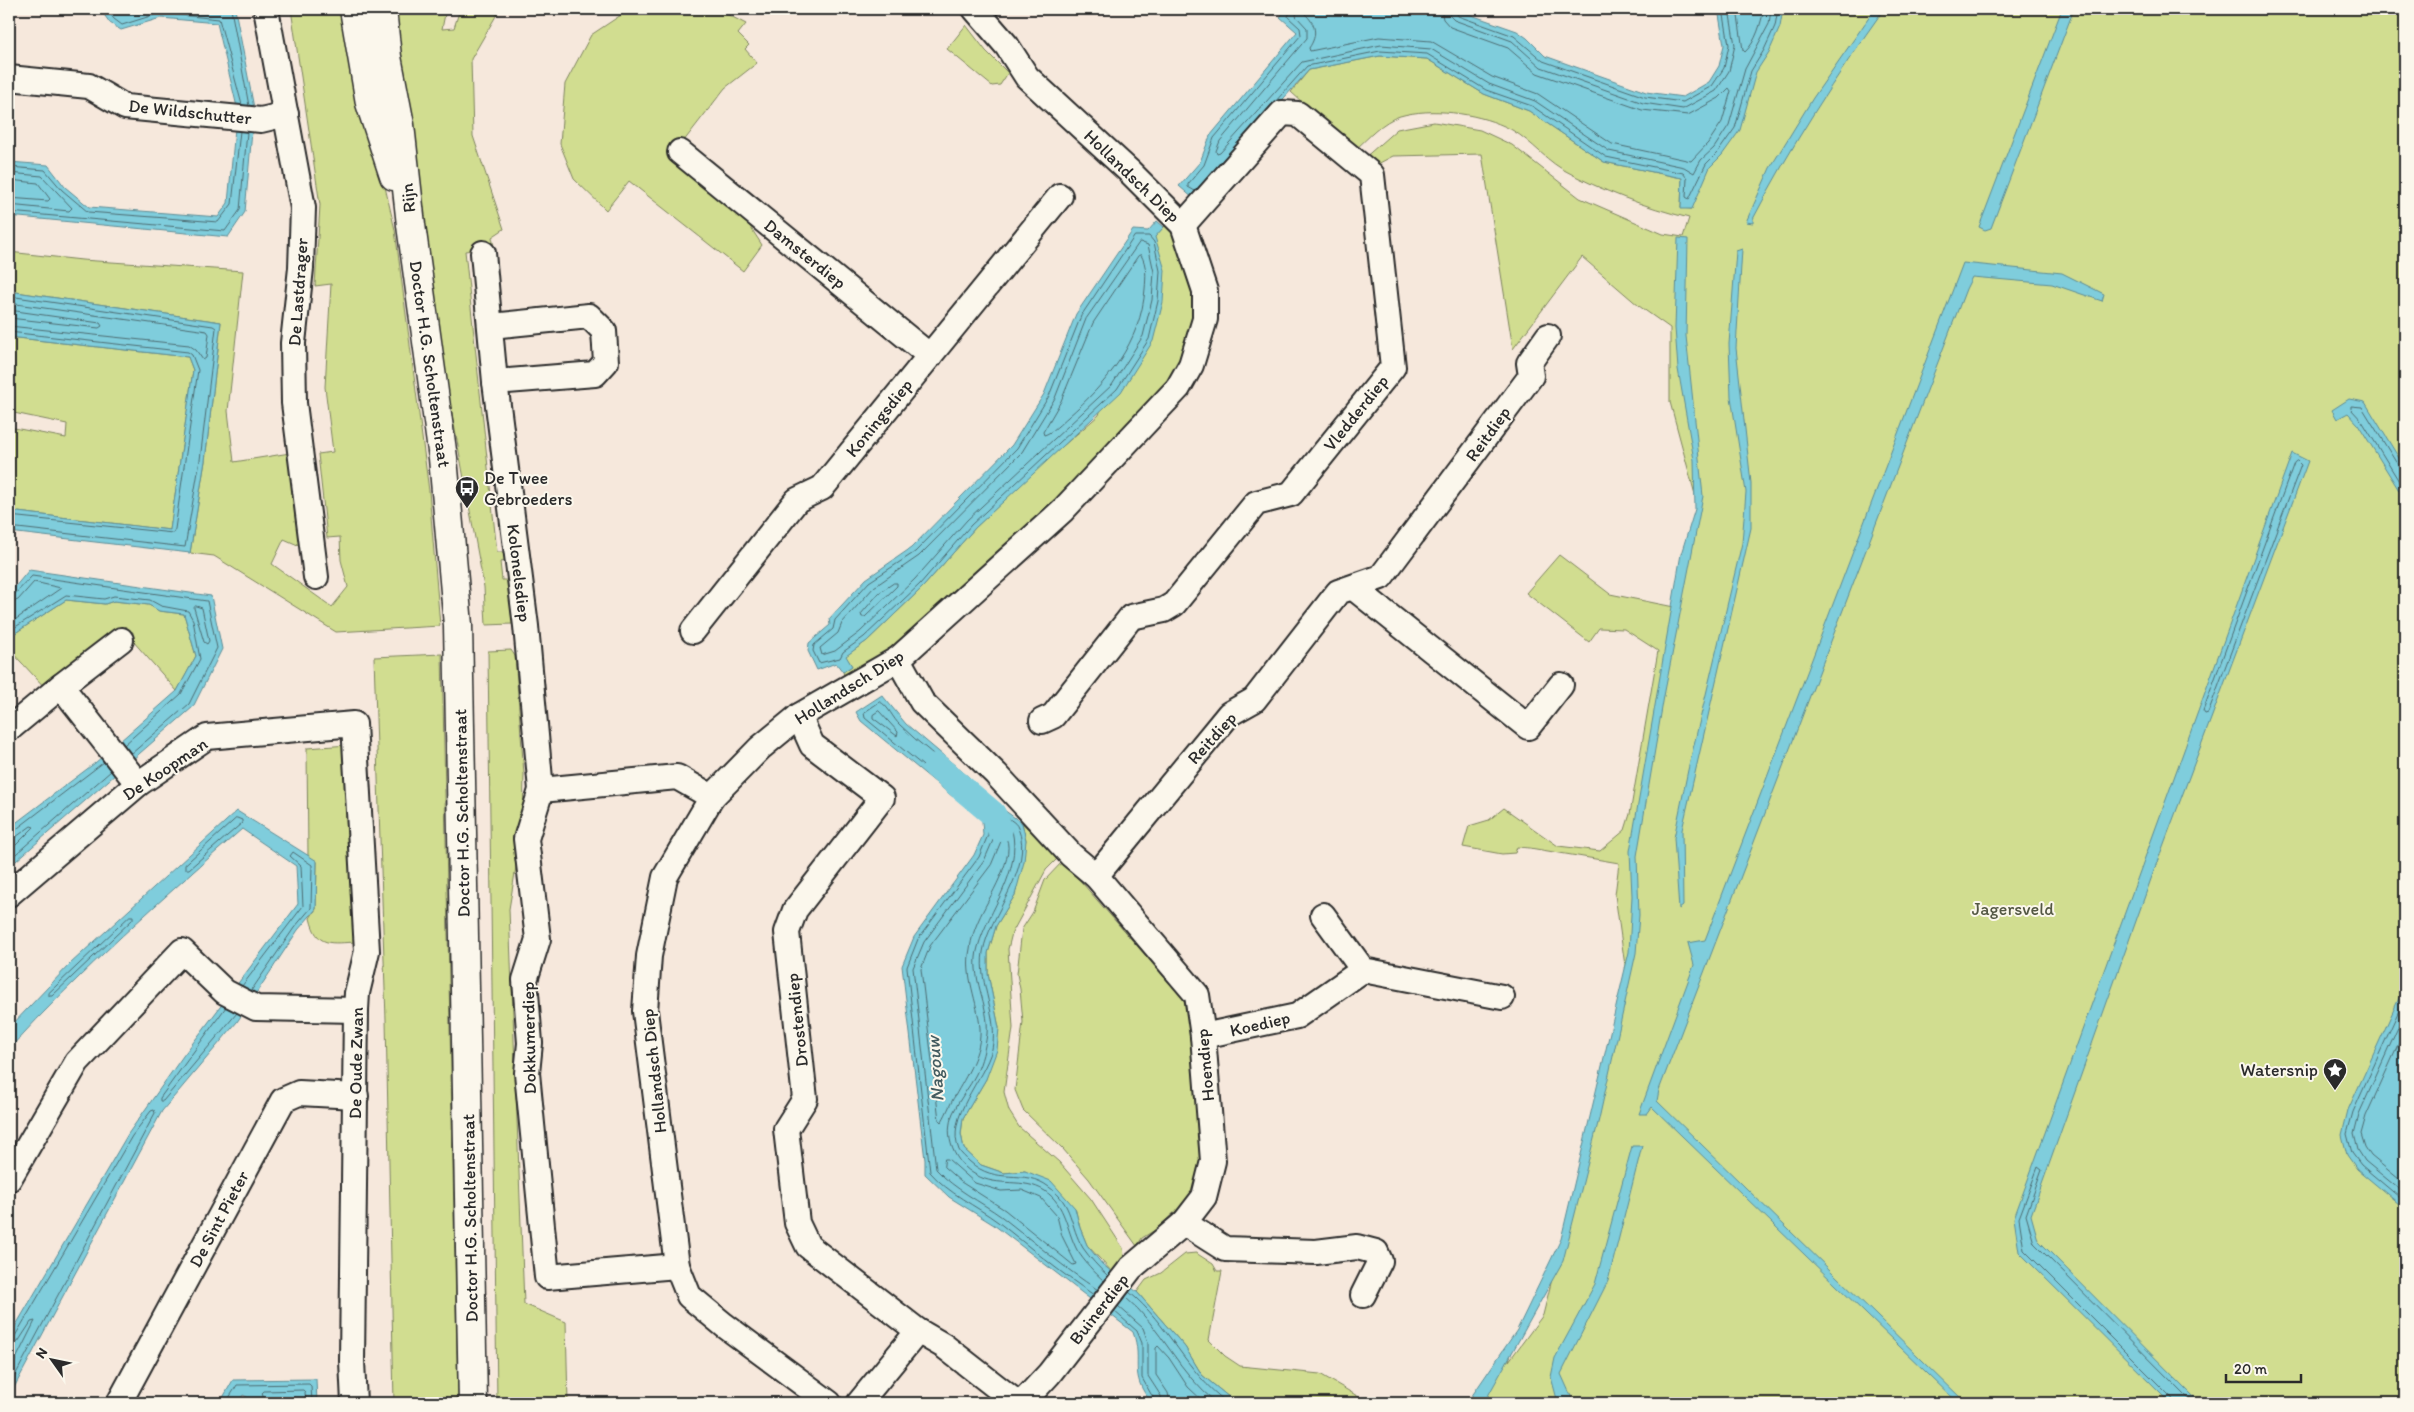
<svg xmlns="http://www.w3.org/2000/svg" width="2414" height="1412" viewBox="0 0 2414 1412" font-family="Itim,sans-serif">
<rect width="100%" height="100%" fill="#f6e8dc"/>
<filter id="ink" filterUnits="userSpaceOnUse"><feTurbulence type="fractalNoise" baseFrequency=".02" numOctaves="2"/><feDisplacementMap in="SourceGraphic" scale="10" xChannelSelector="R" yChannelSelector="G"/><feConvolveMatrix kernelMatrix="1 2 1 2 8 2 1 2 1" color-interpolation-filters="sRGB"/></filter>
<g filter="url(#ink)">
<g fill="#d1dd90" stroke="#7e845e">
<polygon points="291,9 347,9 360,79 395,230 429,491 440,626 336,632 214,556 190,553 205,461 221,322 9,291 9,252 82,260 243,271 228,411 234,462 290,453 300,546 284,539 272,564 332,607 348,587 341,560 340,537 327,538 318,454 333,452 325,387 331,284 315,286 320,205"/>
<polygon points="391,9 446,9 442,29 454,28 460,9 500,9 471,59 473,136 504,229 492,237 494,247 465,251 497,552 506,552 507,561 500,562 502,580 509,580 512,624 486,625 484,587 444,370"/>
<polygon points="630,9 717,9 746,24 738,34 749,45 745,49 757,63 725,88 673,155 740,211 762,245 743,271 629,181 606,210 574,179 560,144 565,84 591,35"/>
<path d="M1776 9H2405V1403H1472L1515 1339 1509 1361 1543 1315 1627 980 1615 895 1619 863 1530 848 1517 847 1515 853 1502 854 1463 847 1469 826 1489 820 1504 808 1558 846 1600 851 1625 830 1630 814 1658 651 1624 629 1599 628 1589 642 1526 593 1559 555 1610 594 1679 608 1697 502 1670 402V328L1639 306 1582 257 1513 349 1482 154 1393 156 1374 166 1362 160 1397 129 1434 122 1480 130 1512 145 1580 198 1663 234 1683 237 1689 218C1645 207 1602 191 1562 169 1542 157 1526 135 1504 126 1475 113 1431 107 1400 116 1383 121 1368 138 1355 150L1291 92 1309 70 1380 56 1427 59 1484 94 1529 111 1604 162 1682 178 1681 208 1691 209Z"/>
<polygon points="966,25 986,51 1008,73 1000,85 992,86 947,49"/>
<polygon points="1167,224 1185,255 1198,313 1181,367 1163,393 1000,559 918,630 845,678 843,672 852,666 845,656 867,641 923,587 975,528 1042,464 1099,415 1155,236"/>
<polygon points="9,337 188,357 193,370 170,530 9,511 9,427 66,438 67,424 9,412"/>
<polygon points="66,600 105,604 114,601 149,605 159,611 184,614 196,656 177,691 132,640 133,632 127,631 48,691 9,649 9,637"/>
<polygon points="511,650 515,656 524,774 523,825 509,909 524,1304 566,1322 568,1403 497,1403 488,651"/>
<polygon points="442,654 458,1403 394,1403 386,1020 374,657"/>
<path d="M348 745 357 942C330 943 317 948 310 918L316 909 317 862 308 856 307 748Z"/>
<polygon points="1022,823 1059,857 1046,870 1012,933 1008,949 1013,1028 1004,1092 1009,1111 1019,1127 1059,1162 1091,1199 1123,1248 1125,1264 1113,1273 1087,1245 1080,1228 1075,1208 1025,1171 1004,1173 981,1165 964,1149 961,1134 963,1118 986,1079 999,1028 988,974 988,953 996,926 1015,895 1026,840"/>
<polygon points="1063,861 1186,1002 1203,1127 1203,1174 1190,1198 1155,1230 1142,1238 1137,1246 1089,1179 1063,1149 1023,1110 1015,1090 1023,1022 1020,989 1017,974 1022,929 1033,912 1045,880"/>
<polygon points="1196,1253 1213,1264 1217,1271 1222,1271 1209,1340 1225,1356 1240,1366 1320,1374 1369,1403 1236,1403 1202,1375 1185,1347 1137,1292 1146,1280 1161,1273 1185,1254"/>
</g>
<g fill="#7fcddc" stroke="#5d8c95">
<polygon points="100,9 235,9 254,108 245,212 228,237 9,216 9,162 48,165 65,187 89,207 218,217 228,203 237,107 217,23 161,18 121,30 110,23"/>
<polygon points="1287,9 1454,9 1517,31 1527,38 1545,56 1646,92 1683,97 1709,82 1719,66 1724,45 1718,9 1783,9 1780,27 1769,52 1756,72 1740,130 1722,155 1710,167 1692,209 1681,209 1682,178 1604,162 1529,111 1484,94 1427,59 1380,56 1309,70 1194,199 1179,186 1200,162 1210,136 1297,32 1280,17"/>
<path d="M1875 9H1884C1836 76 1791 146 1753 219V223L1746 222 1770 168 1813 98Z"/>
<polygon points="2062,9 2074,9 1991,228 1985,230 1979,227"/>
<polygon points="1157,221 1164,227 1155,237 1165,270 1163,302 1153,341 1121,392 975,528 923,587 867,641 846,656 852,666 843,672 836,663 817,670 808,651 809,643 830,625 829,619 866,579 911,548 1012,445 1044,394 1076,314 1133,230 1148,231"/>
<polygon points="1678,238 1688,239 1686,336 1703,496 1664,696 1637,856 1639,915 1636,953 1599,1119 1563,1261 1484,1403 1467,1403 1517,1330 1561,1239 1629,952 1632,896 1630,851 1681,554 1695,509 1694,460 1678,369 1675,328"/>
<polygon points="1742,249 1736,348 1751,483 1751,528 1682,830 1683,906 1679,909 1674,838 1688,770 1742,543 1746,492 1731,397 1729,344 1736,251"/>
<polygon points="1963,263 2062,273 2104,294 2102,301 2052,284 1972,277 1966,289 1659,1090 1657,1101 1966,1403 1958,1403 1652,1107 1647,1114 1639,1114 1694,965 1688,943 1705,940"/>
<polygon points="9,291 221,322 205,461 190,553 9,532 9,511 170,530 193,370 188,357 9,337"/>
<polygon points="2349,399 2365,402 2405,468 2405,500 2358,424 2348,413 2337,419 2332,410"/>
<polygon points="2292,453 2308,461 2156,865 2031,1215 2038,1240 2200,1403 2171,1403 2019,1252 2014,1218"/>
<polygon points="29,570 211,596 222,649 193,707 9,867 9,828 95,763 177,691 196,656 184,614 159,611 149,605 114,601 105,604 66,600 9,637 9,594"/>
<polygon points="882,695 906,724 970,778 955,795 953,797 861,721 856,712"/>
<path d="M987 793 1004 810 1022 823 1026 840 1024 862 1015 895 996 926 988 953V974L999 1028 997 1050 986 1079 963 1118 961 1134 964 1149 981 1165 1004 1173 1025 1171 1051 1181 1075 1208 1080 1228 1087 1245 1102 1264 1137 1292 1185 1347 1202 1375 1236 1403H1152C1127 1373 1144 1363 1133 1332L994 1225 949 1197 925 1174V1160L902 966 914 937 974 855 983 835 982 821 970 807Z"/>
<path d="M237 811 317 861 316 909 298 930 237 1022 162 1111 9 1397V1337L128 1134 183 1056 298 904 296 866 242 829C162 899 81 970 9 1049V1028L70 964Z"/>
<polygon points="2405,985 2405,1209 2357,1169 2347,1155 2342,1135 2348,1110"/>
<polygon points="1632,1146 1642,1146 1608,1281 1561,1374 1574,1403 1558,1403 1551,1377 1555,1358 1595,1284"/>
<polygon points="316,1379 317,1403 258,1403 243,1395 238,1403 220,1403 233,1380"/>
</g>
<g fill="none" stroke-linecap="round" stroke-linejoin="round">
<g stroke="#4d6c72" stroke-width="1">
<polyline points="106,9 114,19 122,25 160,13 219,19 242,105"/>
<polyline points="231,9 249,106"/>
<polyline points="1297,9 1296,16 1307,28 1307,38 1220,141 1216,151 1217,154 1220,153 1302,62 1381,45 1431,49 1489,84 1535,101 1609,151 1684,167 1694,173 1701,160 1714,148 1729,125 1745,69 1769,24 1771,9"/>
<path d="M1304 9 1305 14C1316 24 1318 35 1309 48L1310 51 1379 37 1431 41 1492 77 1538 94 1612 144 1691 161 1708 143 1722 122 1731 91 1729 88 1719 98 1688 115 1642 110 1537 73 1508 48 1450 27 1443 19 1441 9"/>
<polyline points="1448,9 1450,16 1454,20 1512,41 1541,67 1643,103 1683,109 1716,91 1729,71 1735,45 1729,9"/>
<polyline points="1455,9 1458,16 1514,36 1543,61 1645,97 1683,102 1712,86 1724,68 1729,45 1723,9"/>
<path d="M1737 9 1743 50 1745 52C1756 42 1761 23 1764 9"/>
<polyline points="1275,102 1307,66 1380,51 1427,54 1486,90 1532,106 1606,157 1683,173 1687,178 1686,197 1689,199 1706,164 1718,152 1735,128 1751,71 1764,50 1775,26 1778,9"/>
<polyline points="1240,141 1195,191 1188,187 1188,184 1204,165 1214,138 1301,35 1300,28 1288,17 1291,9"/>
<polyline points="9,167 45,170 62,190 88,212 218,222 232,204 240,131"/>
<polyline points="9,173 42,176 72,208 69,211 9,205"/>
<polyline points="9,180 38,183 50,199 48,201 9,198"/>
<polyline points="9,212 225,231 240,210 247,132"/>
<polygon points="1135,236 1149,236 1154,242 1160,271 1158,301 1149,339 1117,389 971,525 920,584 864,637 843,652 840,658 819,663 813,651 814,645 833,629 835,620 869,582 915,552 1017,448 1049,396 1081,316"/>
<polygon points="1140,242 1148,245 1154,272 1152,300 1143,336 1112,385 967,520 915,579 860,632 835,651 822,655 820,648 838,633 842,623 874,587 919,556 1022,452 1055,398 1086,319"/>
<path d="M1141 255C1147 265 1146 277 1145 289 1141 342 1107 383 1068 417 1061 423 1052 433 1044 435L1043 432 1061 401 1093 323 1138 256Z"/>
<polyline points="9,296 213,326 216,328 200,460 185,547 9,527"/>
<polyline points="9,303 207,331 209,334 206,358 203,360 196,350 189,345 9,326"/>
<polyline points="9,310 100,323 102,326 99,328 9,318"/>
<polyline points="9,332 188,352 192,355 198,370 175,529 173,533 9,516"/>
<polygon points="2297,461 2301,465 2208,713 2205,714 2203,711 2294,463"/>
<polyline points="2405,470 2399,467 2362,407 2351,406 2351,409 2362,421 2405,491"/>
<polygon points="894,583 897,583 897,586 865,617 862,617 861,614 879,593"/>
<polyline points="9,597 14,595 32,576 207,601 217,648 189,704 131,754"/>
<polyline points="9,603 18,600 34,582 61,588 9,624"/>
<polygon points="196,606 202,608 209,641 207,644 204,642 194,608"/>
<polyline points="9,631 66,595 104,599 114,596 150,600 161,606 188,611 193,620 200,659 181,694 124,745"/>
<path d="M880 702C888 705 893 719 900 725 919 744 942 760 962 778L961 782 954 789H951L865 718 864 713Z"/>
<polygon points="879,711 898,732 897,736 873,718 873,715"/>
<polygon points="237,818 242,820 242,823 189,869 185,869 185,865"/>
<polyline points="9,832 14,831 104,762"/>
<path d="M1004 835C1020 852 986 902 979 919 975 928 971 939 970 949 964 976 978 1002 980 1028 982 1052 966 1076 955 1096 951 1101 944 1120 941 1122L939 1120 921 969 930 946 991 865Z"/>
<polyline points="9,838 16,837 31,826 34,827 9,852"/>
<polyline points="9,860 111,771"/>
<polygon points="130,916 133,916 133,919 52,996 49,996 49,993"/>
<polyline points="242,986 303,906 301,866 290,856 293,852 312,865 311,908 294,928 251,991"/>
<polyline points="2405,997 2353,1112 2347,1134 2352,1153 2361,1165 2405,1202"/>
<polyline points="226,1007 160,1098 160,1101 163,1101 237,1013"/>
<polyline points="2405,1012 2359,1114 2354,1134 2358,1150 2365,1161 2405,1194"/>
<polyline points="2405,1030 2366,1116 2361,1134 2365,1147 2371,1156 2405,1184"/>
<polygon points="945,1159 948,1159 975,1183 1001,1191 1022,1190 1041,1198 1057,1216 1062,1236 1076,1264 1073,1265 1005,1210 961,1182 944,1167"/>
<path d="M1098 1290C1064 1268 1034 1242 1002 1217 980 1201 955 1190 936 1169L913 968 924 942 984 861 994 838 996 819 1012 830C1022 873 989 908 978 947 969 977 990 1005 987 1034 985 1048 982 1061 976 1074 970 1087 959 1099 953 1113 943 1136 954 1163 976 1175 998 1188 1023 1177 1045 1191 1066 1205 1066 1229 1077 1250 1084 1261 1094 1272 1104 1281"/>
<path d="M1129 1292C1169 1324 1186 1373 1228 1403"/>
<path d="M1094 1295C1060 1273 1030 1247 998 1222 975 1205 949 1194 930 1172L907 967 918 939 979 857 988 835 987 819 979 808 988 801C993 804 996 810 1001 814 1006 818 1016 821 1018 828 1035 868 989 914 983 952 978 985 999 1016 992 1049 984 1080 945 1117 959 1150 961 1154 966 1158 969 1161 997 1187 1023 1167 1049 1187 1074 1205 1069 1225 1083 1248 1090 1258 1099 1268 1108 1276"/>
<path d="M1125 1297C1162 1327 1179 1375 1217 1403"/>
<polyline points="1118,1306 1143,1328 1148,1342 1148,1376 1161,1396 1162,1403"/>
<polyline points="1114,1311 1137,1331 1142,1343 1142,1378 1156,1403"/>
<polyline points="9,1338 15,1336 132,1136 151,1111 154,1110 155,1113 9,1387"/>
<polyline points="9,1345 18,1342 31,1322 35,1321 9,1373"/>
<polyline points="226,1403 237,1385 309,1384 311,1386 312,1403"/>
<polyline points="265,1403 262,1393 264,1391 303,1390 305,1392 306,1403"/>
<polyline points="1170,1403 1168,1393 1156,1375 1156,1348 1158,1346 1169,1358 1188,1387 1205,1403"/>
<polyline points="2174,1403 2172,1398 2024,1250 2019,1218 2038,1167 2042,1170 2026,1215 2034,1243 2193,1403"/>
</g>
<polyline stroke="#7fcddc" stroke-width="26" points="936,766 993,814 1000,829"/>
<g stroke="#2b2b2b" stroke-width="28">
<g id="street">
<polyline points="266,9 303,208 301,268 293,343 294,403 316,577"/>
<polyline points="9,78 89,86 125,107 261,120 286,114"/>
<polyline points="680,152 930,356"/>
<polyline points="483,253 495,382 526,626 541,790 526,839 538,939 525,980 530,1043 527,1073 547,1277 677,1266"/>
<polyline points="491,326 589,316 604,331 606,362 595,374 495,382"/>
<polyline points="1354,588 1528,727 1561,685"/>
<polyline points="693,631 797,500 822,488 1060,196"/>
<polyline points="898,659 922,702 996,774 1071,855 1096,876 1197,995 1203,1036 1213,1161 1204,1197 1184,1223 1225,1249 1316,1252 1357,1247 1376,1252 1380,1261 1363,1295"/>
<polyline points="61,686 121,640"/>
<polyline points="799,716 812,745 882,798 795,910 787,932 805,1099 786,1129 797,1223 808,1246 918,1331 944,1346 1017,1403"/>
<polyline points="1042,721 1053,716 1131,617 1164,610 1174,604 1256,503 1291,494 1393,367 1372,175 1298,114 1282,113 1183,225"/>
<polyline points="9,729 61,686 138,784"/>
<polyline points="541,790 677,777 712,797"/>
<polyline points="1096,876 1229,714 1254,700 1338,592 1381,577 1531,376 1529,363 1548,336"/>
<polyline points="9,894 138,784 207,737 354,724 367,951 357,993 356,1010 352,1361 354,1403"/>
<polyline points="1323,915 1363,970 1502,997"/>
<polyline points="1203,1036 1297,1016 1363,970"/>
<polyline points="9,1179 77,1062 182,951 225,992 256,1008 356,1010"/>
<polyline points="119,1403 283,1100 299,1093 356,1096"/>
<polyline points="829,1403 724,1325 689,1296 677,1266 645,1011 649,956 665,877 712,797 760,748 799,716 898,659 1063,510 1178,388 1191,365 1205,319 1205,291 1183,225 1129,171 1027,77 1007,46 975,9"/>
<polyline points="859,1403 918,1331"/>
<polyline points="1022,1403 1049,1374 1131,1268 1184,1223"/>
</g>
</g>
<g stroke="#2b2b2b" stroke-width="31">
<g id="secondary">
<polyline points="354,9 370,103 394,176"/>
<polyline points="382,9 387,57 400,125 411,225 443,458 458,625 473,1403"/>
</g>
</g>
<use href="#street" stroke="#fbf7ec" stroke-width="24"/>
<use href="#secondary" stroke="#fbf7ec" stroke-width="28"/>
</g>
</g>
<defs>
<g id="bus-pin" transform="scale(1.25)"><path d="M0 17L-7.5 6A9.5 9.5 0 1 1 7.5 6Z" fill="#2b2b2b" stroke="#fbf7ec"/><path d="M-5-6H5V4H4V6H2V4H-2V6H-4V4H-5ZM-3.5-4V0h7V-4ZM-3.5 1.2v1.5H-2V1.2ZM2 1.2v1.5H3.5V1.2Z" fill="#fff"/></g>
<g id="sight-pin" transform="scale(1.25)"><path d="M0 17L-7.5 6A9.5 9.5 0 1 1 7.5 6Z" fill="#2b2b2b" stroke="#fbf7ec"/><path d="M0-6L1.8-2.2L6-1.7L2.9 1.2L3.7 5.4L0 3.3L-3.7 5.4L-2.9 1.2L-6-1.7L-1.8-2.2Z" fill="#fff"/></g>
</defs>
<g fill-rule="evenodd">
<use href="#bus-pin" x="467" y="488"/>
<use href="#sight-pin" x="2335" y="1070"/>
</g>
<g text-anchor="middle" dominant-baseline="central" stroke-width="4" stroke-linejoin="round" paint-order="stroke">
<g font-size="18" fill="#2b2b2b" stroke="#fbf7ec">
<text transform="translate(190 112) rotate(6)">De Wildschutter</text>
<text transform="translate(1132 176) rotate(44)">Hollandsch Diep</text>
<text transform="translate(408 198) rotate(-96)">Rijn</text>
<text transform="translate(805 254) rotate(39)">Damsterdiep</text>
<text transform="translate(298 292) rotate(-86)">De Lastdrager</text>
<text transform="translate(430 364) rotate(82)">Doctor H.G. Scholtenstraat</text>
<text transform="translate(1356 413) rotate(-51)">Vledderdiep</text>
<text transform="translate(879 418) rotate(-51)">Koningsdiep</text>
<text transform="translate(1488 434) rotate(-54)">Reitdiep</text>
<text transform="translate(519 573) rotate(83)">Kolonelsdiep</text>
<text transform="translate(849 687) rotate(-32)">Hollandsch Diep</text>
<text transform="translate(1212 738) rotate(-48)">Reitdiep</text>
<text transform="translate(165 769) rotate(-34)">De Koopman</text>
<text transform="translate(462 813) rotate(-91)">Doctor H.G. Scholtenstraat</text>
<text transform="translate(797 1020) rotate(-96)">Drostendiep</text>
<text transform="translate(1260 1024) rotate(-13)">Koediep</text>
<text transform="translate(529 1038) rotate(-91)">Dokkumerdiep</text>
<text transform="translate(356 1063) rotate(-89)">De Oude Zwan</text>
<text transform="translate(1205 1065) rotate(-95)">Hoendiep</text>
<text transform="translate(654 1071) rotate(-96)">Hollandsch Diep</text>
<text transform="translate(470 1218) rotate(-91)">Doctor H.G. Scholtenstraat</text>
<text transform="translate(219 1219) rotate(-62)">De Sint Pieter</text>
<text transform="translate(1099 1309) rotate(-52)">Buinerdiep</text>
</g>
<g font-size="18" fill="#2b2b2b" stroke="#fbf7ec" text-anchor="start">
<text x="484" y="478">De Twee<tspan x="484" dy="21">Gebroeders</tspan></text>
<text x="2318" y="1070" text-anchor="end">Watersnip</text>
</g>
<g font-size="18" fill="#545844" stroke="#fbf7ec">
<text x="2013" y="909">Jagersveld</text>
</g>
<g font-size="19" font-style="italic" fill="#445c60" stroke="#fbf7ec">
<text transform="translate(935 1069) rotate(-94)">Nagouw</text>
</g>
</g>
<rect width="2414" height="1412" fill="none" stroke="#fbf7ec" stroke-width="30"/>
<rect x="15" y="15" width="2384" height="1382" fill="none" stroke="#2b2b2b" stroke-width="2" filter="url(#ink)"/>
<g transform="translate(52 1360) rotate(303)" stroke="#fbf7ec" stroke-width="4" paint-order="stroke">
<path d="M0-4L9 19L0 12L-9 19Z" fill="#2b2b2b"/>
<text y="-8" font-size="14" font-weight="bold" text-anchor="middle" fill="#2b2b2b">N</text>
</g>
<path d="M2226 1374v8h75v-8" fill="none" stroke="#2b2b2b" stroke-width="2.5"/>
<text x="2234" y="1374" font-size="15" fill="#2b2b2b" stroke="#fbf7ec" stroke-width="4" paint-order="stroke">20 m</text>
</svg>
